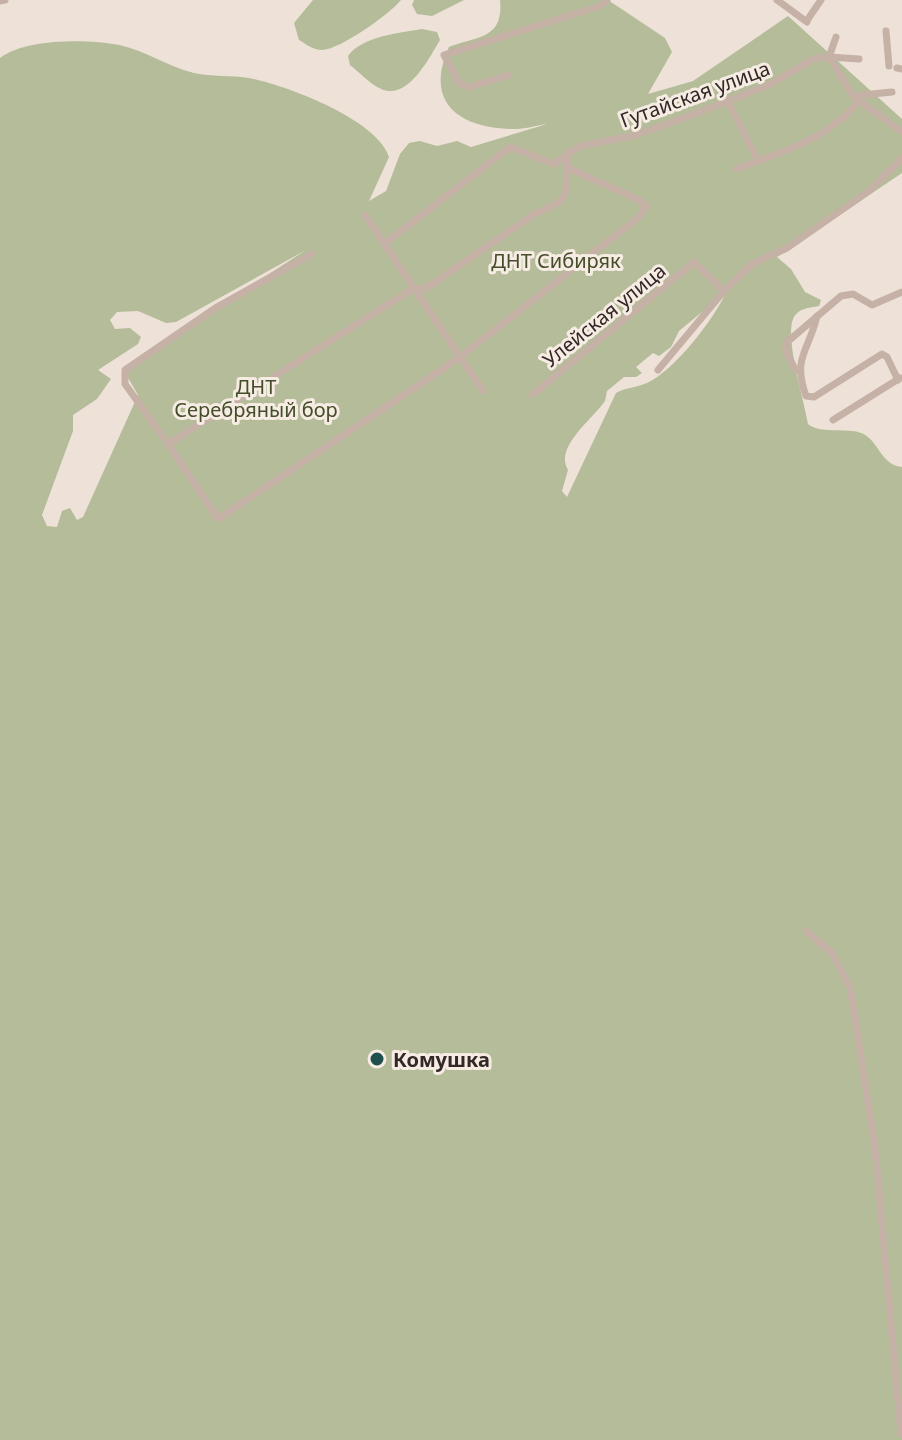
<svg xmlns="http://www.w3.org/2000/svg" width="902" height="1440" viewBox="0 0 902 1440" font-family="'Noto Sans',sans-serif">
<rect width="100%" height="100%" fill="#eee1d8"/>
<g fill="#b4bc99" fill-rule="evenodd">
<path d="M313 0H401C390 14 339 50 322 50 313 50 306 44 299 40L294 23Z"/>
<polygon points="414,0 464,0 432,16 417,14 412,5"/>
<path d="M500 0H608L665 38 672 52 648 94 693 81 788 16 902 119V173L777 257 791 269 805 292 821 300 819 306C809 308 798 308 793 319 785 340 804 400 808 424 820 434 843 428 858 432 880 438 878 464 902 467V1440H0V58C26 38 88 39 119 45 145 50 168 67 194 73 212 77 230 75 249 78 285 85 377 119 389 157L369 201 386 191 400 154 409 143 420 141 437 146 457 141 471 147 547 124C537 125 526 129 516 129 461 129 423 104 449 47 476 36 504 40 500 0ZM306 250 123 369 138 395 83 517 77 520 70 508 62 511 57 527 47 526 42 515 73 431V415L97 399 111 379 98 370 138 344 141 337 130 328 115 329 110 320 117 312 138 311 166 323 176 322ZM726 292C715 318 674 371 647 383 636 388 627 387 616 393L567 497 562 491 568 470C554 447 592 420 605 401L607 391 624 377H636L642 373 636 367 653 353 659 356 671 347 679 331Z"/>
<path d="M422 29 437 32 440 40C429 58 408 101 381 89 370 84 359 72 350 65L348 56C362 36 400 33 422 29Z"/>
</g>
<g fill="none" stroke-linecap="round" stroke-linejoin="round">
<g stroke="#c5b1a5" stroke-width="7">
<polyline points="777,0 807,22"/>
<polyline points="0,1 5,0"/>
<polyline points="808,19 821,0"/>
<polyline points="886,31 889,66"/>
<polyline points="829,57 853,96 902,132"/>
<polyline points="829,57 859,59"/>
<polyline points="897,68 902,69"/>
<polyline points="509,75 469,87 459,83 444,55 600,6 607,0"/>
<polyline points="853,96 892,92"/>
<polyline points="727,100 758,161"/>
<path d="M736 169C778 154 831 138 859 100"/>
<polyline points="365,215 483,391"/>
<polyline points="384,244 510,147 554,164 580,146 636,135 684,118 769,85 813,59 829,57 836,37"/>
<polyline points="414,288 168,444 218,519 459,358 639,217 646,206 639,200 568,168"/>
<polyline points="414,288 425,289 533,215 560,202 566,192 568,152"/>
<path d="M817 316C809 351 792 357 806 396L814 397 882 354 887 357 898 380"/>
<polyline points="658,370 724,291 752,264 787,248 869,191 902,158"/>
<polyline points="796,371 786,351 786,343 841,296 853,294 872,305 902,292"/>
<polyline points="532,395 694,262 724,291"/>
<polyline points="833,420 900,378"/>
<polyline points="168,444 125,384 125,370 217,307 312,254"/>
<polyline points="806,931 832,953 850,987 875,1147 901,1434"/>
</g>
</g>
<circle fill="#1f504e" stroke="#f7ece3" stroke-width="3" cx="377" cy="1059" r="8"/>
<g text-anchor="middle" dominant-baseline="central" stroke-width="6" stroke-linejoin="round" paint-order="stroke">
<g font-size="20" fill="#322826" stroke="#f7ece3">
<text transform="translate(695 94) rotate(-20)">Гутайская улица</text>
<text transform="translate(604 315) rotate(-39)">Улейская улица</text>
</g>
<g font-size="20" fill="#454e2b" stroke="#f7ece3">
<text x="556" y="260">ДНТ Сибиряк</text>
<text x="256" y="386">ДНТ<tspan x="256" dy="23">Серебряный бор</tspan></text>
</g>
<g font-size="20" font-weight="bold" fill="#322826" stroke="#f7ece3" text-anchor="start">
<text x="393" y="1059">Комушка</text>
</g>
</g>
</svg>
